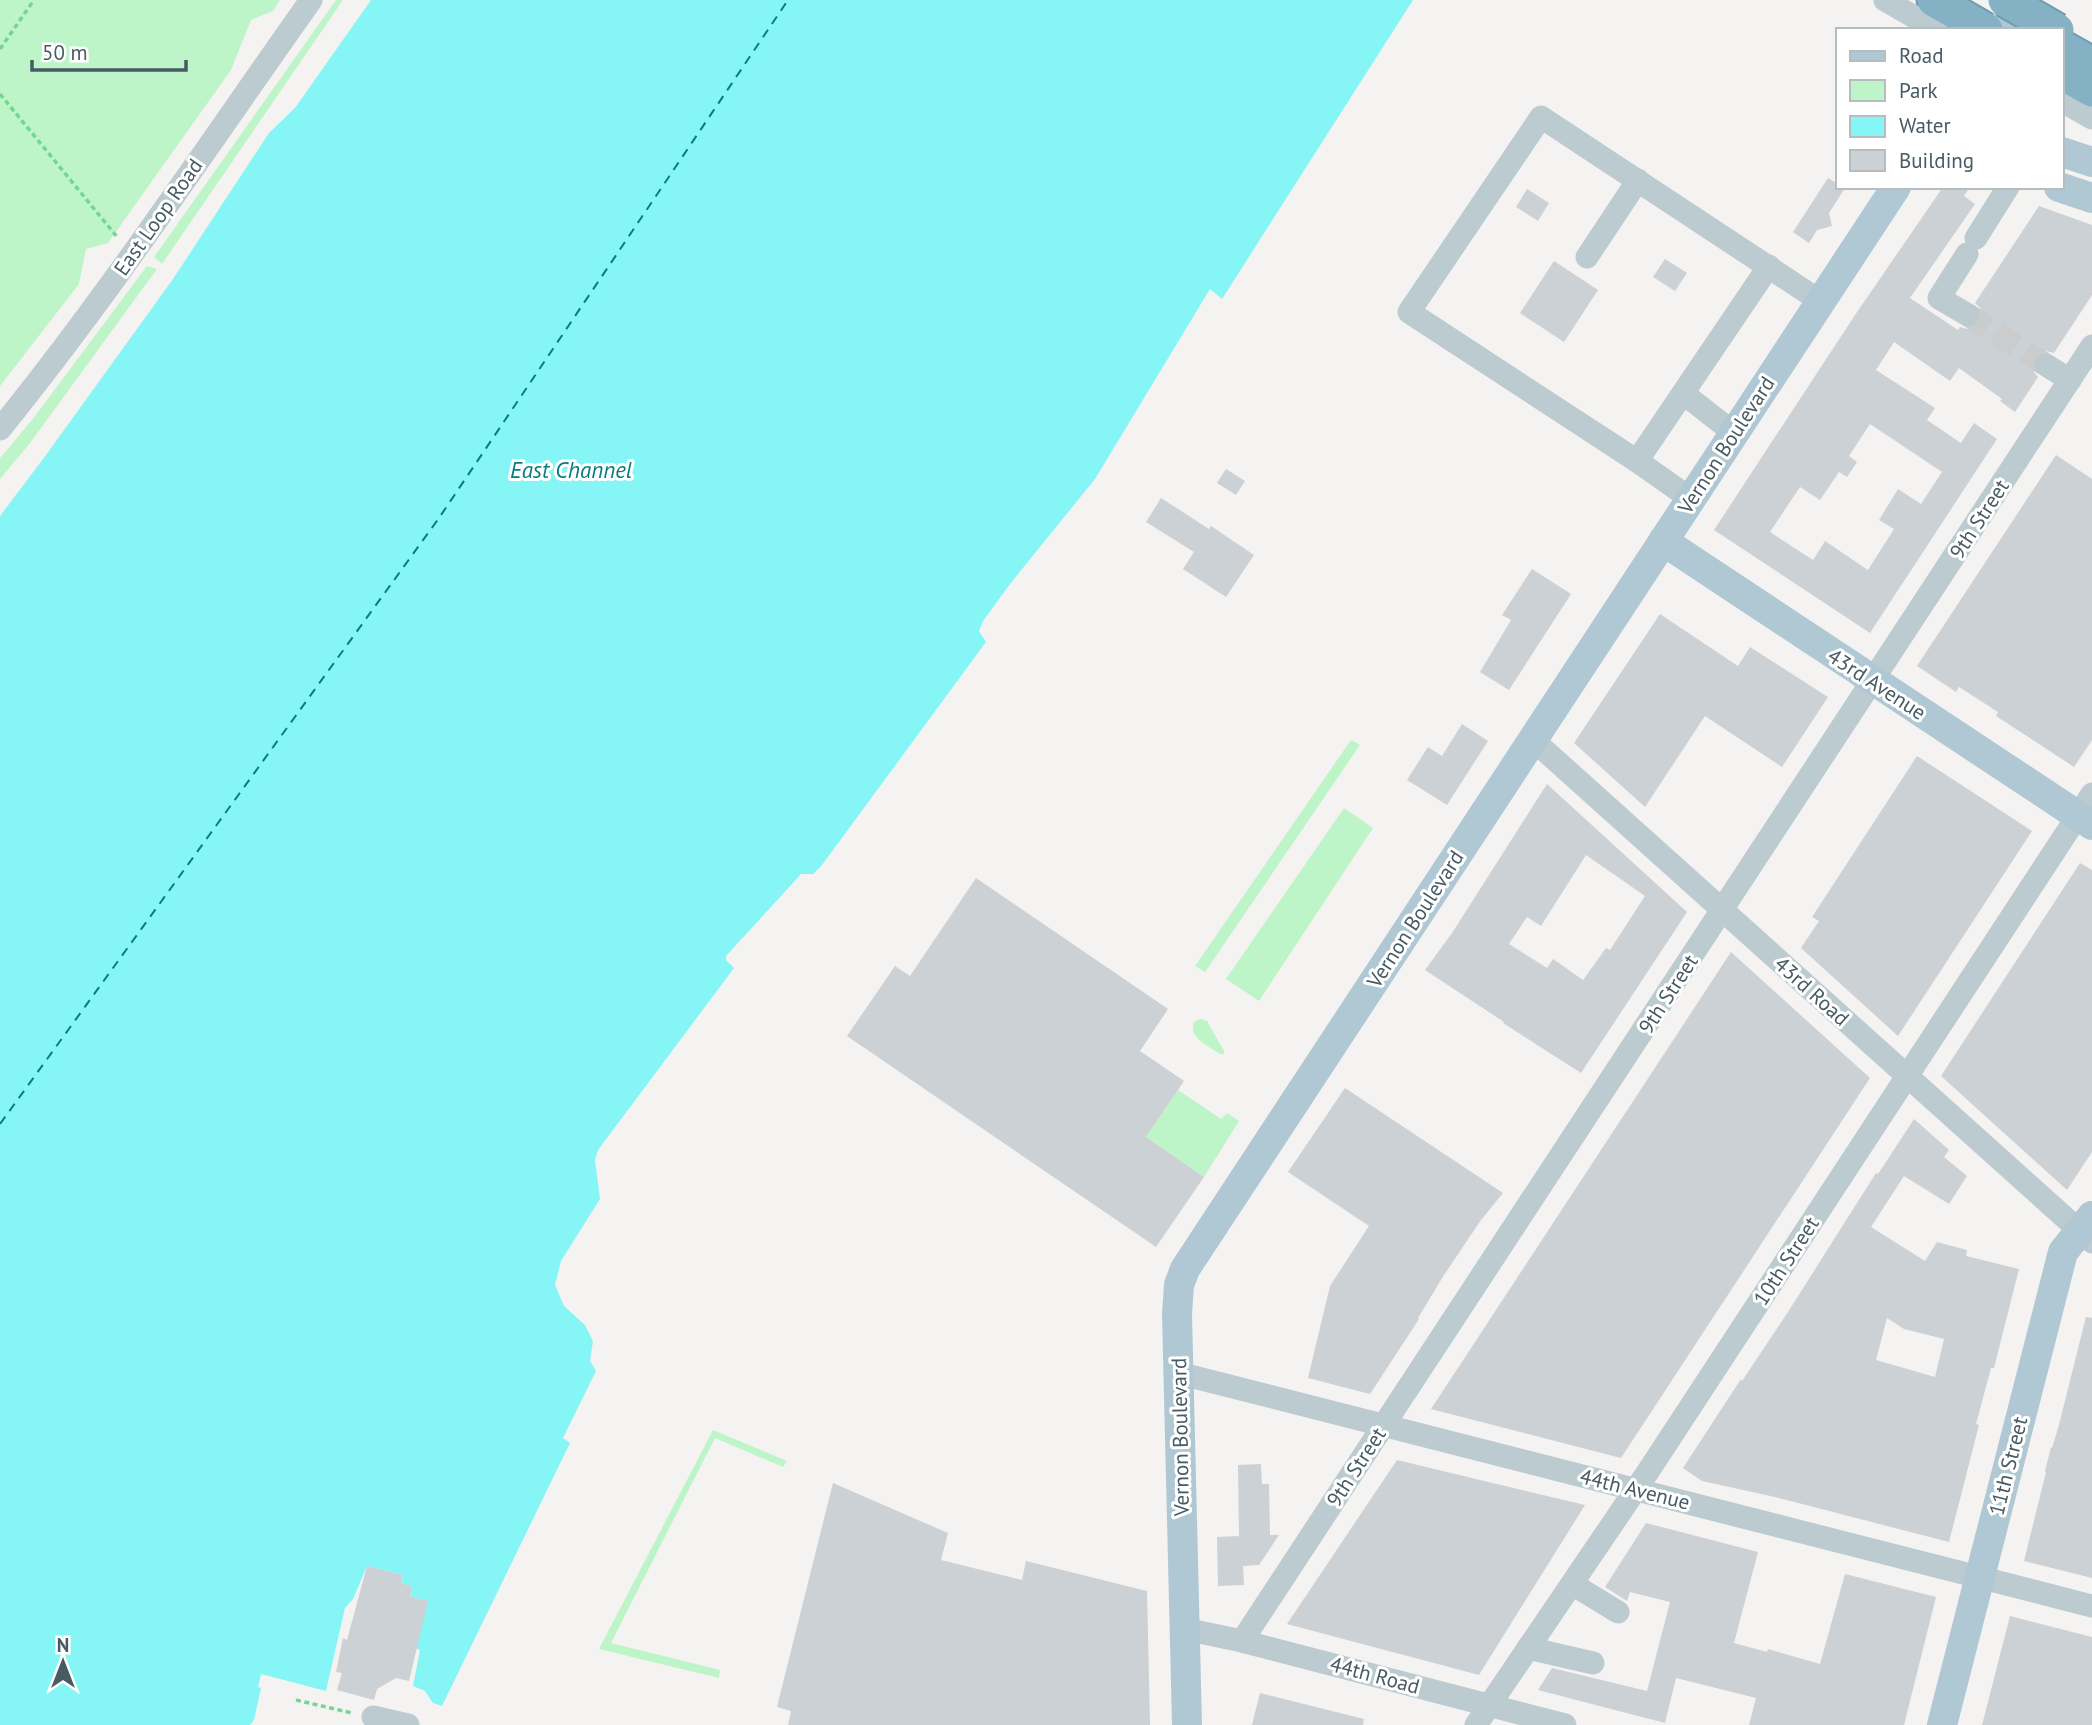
<svg xmlns="http://www.w3.org/2000/svg" width="2092" height="1725" viewBox="0 0 2092 1725" font-family="'PT Sans',sans-serif">
<rect width="100%" height="100%" fill="#f5f2f2"/>
<g fill="#bef5c8">
<polygon points="0,0 280,0 273,11 251,20 231,70 108,243 86,249 79,284 0,386"/>
<polygon points="336,0 343,0 162,264 154,257"/>
<polygon points="147,266 157,269 30,443 0,479 0,458 32,420"/>
<polygon points="1351,740 1360,745 1205,972 1195,966"/>
<polygon points="1344,808 1373,828 1259,1001 1226,979"/>
<path d="M1200 1019 1207 1021 1224 1051V1054H1220C1209 1046 1188 1038 1194 1022Z"/>
<polygon points="1178,1090 1221,1119 1227,1113 1239,1121 1204,1177 1146,1137"/>
<polygon points="713,1430 787,1461 783,1467 715,1438 611,1643 720,1670 719,1678 599,1649"/>
</g>
<polygon fill="#86f5f6" points="371,0 1413,0 1222,299 1210,289 1095,479 1010,584 983,621 979,631 986,642 822,865 813,874 801,874 726,956 726,960 734,968 598,1150 595,1160 600,1199 561,1261 555,1285 564,1306 585,1325 593,1341 590,1361 596,1371 563,1438 570,1443 442,1706 433,1703 425,1691 413,1686 420,1650 415,1648 428,1601 410,1596 412,1586 401,1583 403,1575 367,1566 353,1599 345,1608 326,1691 261,1674 258,1687 261,1688 254,1720 250,1725 0,1725 0,516 46,455 173,279 269,133 295,108"/>
<g fill="none" stroke-linecap="round" stroke-linejoin="round">
<polyline stroke="#067e81" stroke-width="2" stroke-dasharray="9 7" stroke-linecap="butt" points="0,1124 439,518 788,0"/>
</g>
<g fill="#cbd1d5" fill-rule="evenodd">
<polygon points="1828,178 1838,184 1838,187 1845,188 1829,213 1832,226 1817,230 1809,243 1793,232"/>
<path d="M1943 187H1970L1964 196 1975 204 1910 298 1958 330 1960 327 1967 329 1975 327 1980 321 1982 314 1980 308 1975 303 2039 206 2092 225V295L2054 353 2046 351 2039 353 2035 357 2032 365 2034 372 2038 377 2015 412 2000 401 2002 399 1959 368 1950 381 1894 342 1876 370 1935 408 1927 420 1961 443 1974 423 1997 439 1870 633 1714 530 1855 315ZM1870 424 1942 472 1921 504 1898 489 1879 520 1894 529 1868 570 1825 541 1813 560 1770 532 1800 487 1820 500 1839 472 1847 477 1857 462 1849 456Z"/>
<polygon points="1527,189 1549,203 1538,221 1516,207"/>
<polygon points="1665,259 1687,273 1675,291 1653,277"/>
<polygon points="1554,261 1598,290 1564,342 1520,313"/>
<polygon points="2056,455 2092,479 2092,740 2074,767 1996,716 1998,712 1959,687 1956,692 1917,666"/>
<polygon points="1226,469 1245,481 1236,495 1217,483"/>
<polygon points="1161,498 1209,529 1211,526 1254,555 1226,597 1183,569 1194,552 1146,522"/>
<polygon points="1532,569 1571,594 1509,690 1480,672 1511,620 1502,615"/>
<polygon points="1660,614 1738,666 1750,647 1828,697 1782,767 1705,716 1645,807 1574,743"/>
<polygon points="1462,724 1488,741 1447,805 1407,780 1428,747 1442,756"/>
<polygon points="1917,756 2032,831 1898,1036 1801,948 1819,921 1812,917"/>
<path d="M1547 784 1687 912 1581 1073 1503 1023 1504 1022 1425 970 1452 933ZM1586 855 1645 896 1610 950 1606 948 1583 980 1553 959 1547 968 1509 944 1527 917 1541 926Z"/>
<polygon points="2080,863 2092,870 2092,1152 2067,1190 1941,1076"/>
<polygon points="976,878 1168,1009 1140,1051 1184,1081 1146,1137 1204,1177 1156,1247 847,1036 895,966 910,976"/>
<polygon points="1731,952 1870,1078 1621,1458 1431,1409"/>
<polygon points="1345,1088 1503,1193 1481,1220 1444,1275 1418,1318 1419,1319 1370,1394 1308,1378 1330,1286 1369,1226 1288,1172"/>
<path d="M1914 1119 1949 1150 1944 1157 1967 1176 1949 1204 1904 1176 1871 1227 1925 1261 1937 1242 1967 1250 1966 1256 2019 1269 1994 1368H1991L1976 1424 1979 1425 1949 1542 1775 1497 1702 1481 1683 1468 1741 1379 1742 1381 1788 1312 1876 1173 1878 1174ZM1887 1318 1904 1329 1944 1339 1935 1377 1876 1360Z"/>
<polygon points="2086,1317 2092,1318 2092,1578 2024,1561 2046,1472 2045,1471 2051,1447 2052,1448 2059,1425"/>
<polygon points="1397,1460 1585,1505 1479,1675 1287,1624"/>
<polygon points="1261,1464 1262,1484 1269,1484 1270,1535 1279,1535 1259,1565 1243,1566 1244,1585 1218,1586 1217,1537 1239,1536 1238,1465"/>
<polygon points="833,1483 948,1533 941,1560 1022,1580 1026,1561 1147,1591 1150,1725 788,1725 791,1711 777,1707"/>
<polygon points="1646,1523 1758,1552 1734,1643 1767,1652 1768,1649 1820,1664 1845,1574 1936,1597 1904,1725 1749,1725 1756,1698 1676,1678 1665,1723 1538,1690 1552,1668 1647,1691 1670,1602 1630,1592 1627,1601 1605,1587"/>
<polygon points="367,1566 403,1575 401,1583 412,1586 410,1596 428,1601 409,1681 396,1678 377,1689 374,1700 337,1690 342,1673 336,1672 343,1638 347,1640"/>
<polygon points="2010,1616 2092,1637 2092,1725 1982,1725"/>
<polygon points="1260,1693 1364,1719 1363,1725 1252,1725"/>
</g>
<g fill="none" stroke-linecap="round" stroke-linejoin="round">
<polyline stroke="#caccce" stroke-width="23" stroke-dasharray="23 11" stroke-linecap="butt" points="1968,315 2046,365"/>
<g stroke="#709cb1" stroke-width="37">
<g id="highway">
<polyline points="1934,0 1986,30"/>
<polyline points="2062,47 2092,64"/>
<polyline points="2062,73 2092,90"/>
</g>
</g>
<g stroke="#71d791" stroke-width="3.5" stroke-dasharray="5 3.5" stroke-linecap="butt">
<polyline points="0,49 34,0"/>
<polyline points="0,94 118,238"/>
<polyline points="296,1700 352,1713"/>
</g>
<g stroke="#bccbd0" stroke-width="23">
<polyline points="1885,0 1937,30"/>
<polyline points="2062,101 2092,118"/>
<polyline points="1976,238 2008,187"/>
<polyline points="1967,254 1939,298 1968,315"/>
<polyline points="1587,257 1638,180"/>
<polyline points="2046,365 2070,380"/>
<polyline points="1684,394 1734,433"/>
<path d="M0 429C111 292 209 144 311 0"/>
<polyline points="1637,461 1769,266"/>
<polyline points="1691,499 1637,461 1409,312 1541,117 1820,301"/>
<polyline points="1532,739 2092,1242"/>
<polyline points="1178,1373 2092,1606"/>
<polyline points="1572,1584 1618,1612"/>
<polyline points="1185,1629 1242,1641 1565,1725"/>
<polyline points="1242,1641 2092,346"/>
<polyline points="1528,1648 1593,1663"/>
<polyline points="373,1717 408,1725"/>
<polyline points="1476,1725 1649,1470 2092,794"/>
</g>
<g stroke="#afc8d3" stroke-width="30">
<polyline points="2001,30 2019,0"/>
<polyline points="2062,152 2092,162"/>
<polyline points="2059,187 2092,198"/>
<polyline points="1663,541 2092,825"/>
<polyline points="1187,1725 1177,1314 1179,1285 1185,1269 1896,187"/>
<polyline points="1942,1725 2063,1252 2092,1216"/>
</g>
<use href="#highway" stroke="#85b1c5" stroke-width="33"/>
<g stroke="#709cb1" stroke-width="37" stroke-linecap="butt">
<polyline id="highway-bridge" points="2005,0 2057,30"/>
</g>
<use href="#highway-bridge" stroke="#85b1c5" stroke-width="33"/>
</g>
<g text-anchor="middle" dominant-baseline="central" stroke-width="6" stroke-linejoin="round" paint-order="stroke">
<g font-size="21" fill="#475b62" stroke="#fff">
<text transform="translate(158 217) rotate(-55)">East Loop Road</text>
<text transform="translate(1726 445) rotate(-57)">Vernon Boulevard</text>
<text transform="translate(1979 519) rotate(-57)">9th Street</text>
<text transform="translate(1877 684) rotate(33)">43rd Avenue</text>
<text transform="translate(1415 919) rotate(-57)">Vernon Boulevard</text>
<text transform="translate(1812 991) rotate(42)">43rd Road</text>
<text transform="translate(1668 994) rotate(-57)">9th Street</text>
<text transform="translate(1786 1261) rotate(-57)">10th Street</text>
<text transform="translate(1180 1437) rotate(-91)">Vernon Boulevard</text>
<text transform="translate(2008 1466) rotate(-76)">11th Street</text>
<text transform="translate(1356 1467) rotate(-57)">9th Street</text>
<text transform="translate(1635 1489) rotate(14)">44th Avenue</text>
<text transform="translate(1375 1675) rotate(15)">44th Road</text>
</g>
<g font-size="23" font-style="italic" fill="#067e81" stroke="#fff">
<text x="571" y="469">East Channel</text>
</g>
</g>
<rect x="1836" y="28" width="228" height="161" fill="#ffffff" stroke="#b5bdc0" stroke-width="2"/>
<rect x="1850" y="51" width="35" height="10" fill="#afc8d3" stroke="#b5bdc0" stroke-width="2"/>
<text x="1899" y="63" font-size="21" fill="#475b62">Road</text>
<rect x="1850" y="80" width="35" height="21" fill="#bef5c8" stroke="#b5bdc0" stroke-width="2"/>
<text x="1899" y="98" font-size="21" fill="#475b62">Park</text>
<rect x="1850" y="116" width="35" height="21" fill="#86f5f6" stroke="#b5bdc0" stroke-width="2"/>
<text x="1899" y="133" font-size="21" fill="#475b62">Water</text>
<rect x="1850" y="150" width="35" height="21" fill="#cbd1d5" stroke="#b5bdc0" stroke-width="2"/>
<text x="1899" y="168" font-size="21" fill="#475b62">Building</text>
<g transform="translate(63 1662)" stroke="#ffffff" stroke-width="5" paint-order="stroke">
<path d="M0-5L12 26L0 18L-12 26Z" fill="#475b62"/>
<text y="-10" font-size="19" font-weight="bold" text-anchor="middle" fill="#475b62">N</text>
</g>
<path d="M32 60v10h154v-10" fill="none" stroke="#475b62" stroke-width="3.5"/>
<text x="42" y="60" font-size="21" fill="#475b62" stroke="#ffffff" stroke-width="5" paint-order="stroke">50 m</text>
</svg>
